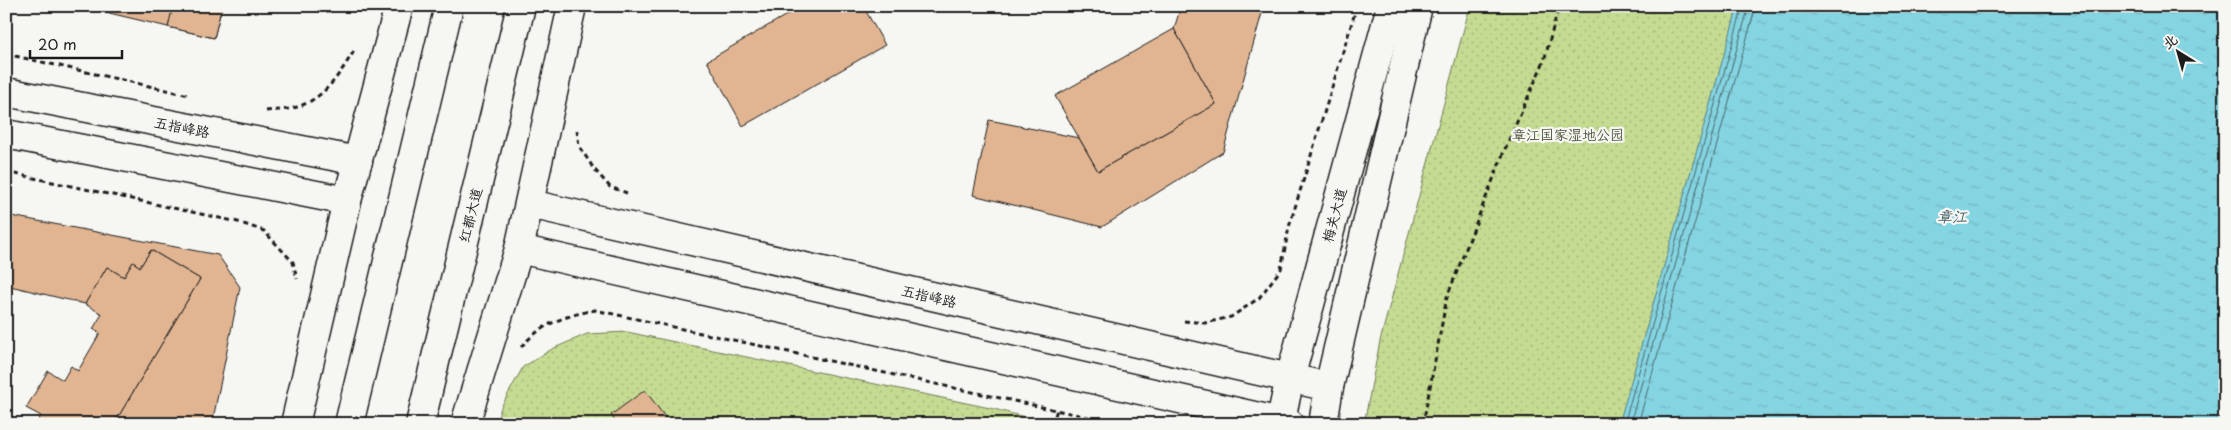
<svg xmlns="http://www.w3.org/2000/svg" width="2231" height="430" viewBox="0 0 2231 430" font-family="'Playpen Sans','LXGW WenKai TC',sans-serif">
<defs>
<pattern id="park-dots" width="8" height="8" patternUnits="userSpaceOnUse" patternTransform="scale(1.25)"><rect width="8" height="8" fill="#c5db91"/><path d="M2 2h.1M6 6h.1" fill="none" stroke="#a9bb7c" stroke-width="1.8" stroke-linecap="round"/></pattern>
<pattern id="water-ripples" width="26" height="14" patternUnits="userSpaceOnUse" patternTransform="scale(1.25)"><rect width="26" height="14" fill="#85d4e1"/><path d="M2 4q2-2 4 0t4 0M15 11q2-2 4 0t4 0" fill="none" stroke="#72b5c0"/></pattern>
</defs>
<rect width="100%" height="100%" fill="#f6f6f2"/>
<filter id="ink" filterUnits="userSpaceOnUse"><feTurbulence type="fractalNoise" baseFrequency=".02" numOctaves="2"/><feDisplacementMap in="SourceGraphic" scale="10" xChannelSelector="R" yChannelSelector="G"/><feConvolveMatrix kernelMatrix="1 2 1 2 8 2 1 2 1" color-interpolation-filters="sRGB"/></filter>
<g filter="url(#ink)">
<g fill="url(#park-dots)" stroke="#707c56">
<polygon points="1470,6 1738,6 1619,424 1364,424 1380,341"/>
<polygon points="627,332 990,408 1052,424 496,424 501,407 523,367 552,349 587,334"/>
</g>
<polygon fill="url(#water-ripples)" stroke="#5b8a92" points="1738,6 2225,6 2225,424 1619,424"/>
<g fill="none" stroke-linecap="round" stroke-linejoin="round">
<g stroke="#46666b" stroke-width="1">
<polyline points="1624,424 1743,6"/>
<polyline points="1630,424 1749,6"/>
<polyline points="1638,424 1756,6"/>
</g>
</g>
<g fill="#e1b592" stroke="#1c1c1c">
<polygon points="80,6 222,6 214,38"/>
<polygon points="173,6 222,6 214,38 168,27"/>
<polygon points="802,6 863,6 885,45 743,126 707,61"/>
<polygon points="1181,6 1264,6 1223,152 1102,227 973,195 989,120 1079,138 1098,171 1216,104 1174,29"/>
<polygon points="1174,29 1216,104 1098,171 1055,96"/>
<polygon points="6,215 218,255 240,287 212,424 114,424 200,279 151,250 140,267 133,262 124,277 107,267 85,304 6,285"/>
<polygon points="151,250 200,279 114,424 36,424 41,416 26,408 48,371 63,380 71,366 78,371 100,333 93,329 102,314 85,304 107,267 124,277 133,262 140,267"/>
<polygon points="645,390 670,424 617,424 611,415"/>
</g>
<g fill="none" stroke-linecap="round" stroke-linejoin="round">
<g stroke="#1c1c1c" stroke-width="31">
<g id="tertiary">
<polyline points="295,424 347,201 399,6"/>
<polyline points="465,424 519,249 572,6"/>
</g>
</g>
<g stroke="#1c1c1c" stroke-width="31">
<g id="secondary">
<polyline points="6,92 358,161"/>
<polyline points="6,134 347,201"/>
<polyline points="530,204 1329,387"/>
<polyline points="519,249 1290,424"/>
<polyline points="1280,424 1290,378 1391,6"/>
<polyline points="1323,424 1329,387 1418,6"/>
</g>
</g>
<g stroke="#1c1c1c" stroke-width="31">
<g id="primary">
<polyline points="349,424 449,6"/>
<polyline points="420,424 521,6"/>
</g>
</g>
<g stroke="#1c1c1c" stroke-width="3" stroke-dasharray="5 4" stroke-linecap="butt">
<polyline points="6,54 189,95"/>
<path d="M266 111C275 110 288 110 297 107 325 98 339 75 354 51"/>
<polyline points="577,130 579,146 594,169 610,187 627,193"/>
<polyline points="6,172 238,222 264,231 293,262 297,279"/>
<polyline points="1184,321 1205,323 1231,317 1259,298 1281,269 1289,227 1357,6"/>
<path d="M521 347C542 323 565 316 595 310L1120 424"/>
<polyline points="1052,424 1057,410"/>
<polyline points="1423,424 1447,297 1505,149 1544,61 1559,6"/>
</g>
<use href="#tertiary" stroke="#f6f6f2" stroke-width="28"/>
<use href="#secondary" stroke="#f6f6f2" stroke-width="28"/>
<use href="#primary" stroke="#f6f6f2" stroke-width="28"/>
</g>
</g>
<g text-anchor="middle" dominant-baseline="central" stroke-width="4.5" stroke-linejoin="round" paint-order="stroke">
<g font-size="14" fill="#1c1c1c" stroke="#f6f6f2">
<text transform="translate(182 127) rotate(11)">五指峰路</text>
<text transform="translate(470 215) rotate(-76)">红都大道</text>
<text transform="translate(1334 215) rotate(-75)">梅关大道</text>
<text transform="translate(929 296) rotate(13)">五指峰路</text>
</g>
<g font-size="14" fill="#4f553f" stroke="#f6f6f2">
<text x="1568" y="134">章江国家湿地公园</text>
</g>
<g font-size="15" font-style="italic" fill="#415c61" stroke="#f6f6f2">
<text x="1952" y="215">章江</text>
</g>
</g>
<rect width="2231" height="430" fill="none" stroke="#f6f6f2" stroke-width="25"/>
<rect x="12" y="12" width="2206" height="405" fill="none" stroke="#1c1c1c" stroke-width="2" filter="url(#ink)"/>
<g transform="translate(2178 52) rotate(323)" stroke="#f6f6f2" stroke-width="4" paint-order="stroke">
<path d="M0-4L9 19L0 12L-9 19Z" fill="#1c1c1c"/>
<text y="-8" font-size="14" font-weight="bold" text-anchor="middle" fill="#1c1c1c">北</text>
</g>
<path d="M30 50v8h92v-8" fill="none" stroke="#1c1c1c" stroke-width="2.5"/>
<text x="38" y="50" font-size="15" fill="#1c1c1c" stroke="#f6f6f2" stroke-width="4" paint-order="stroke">20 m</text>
</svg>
